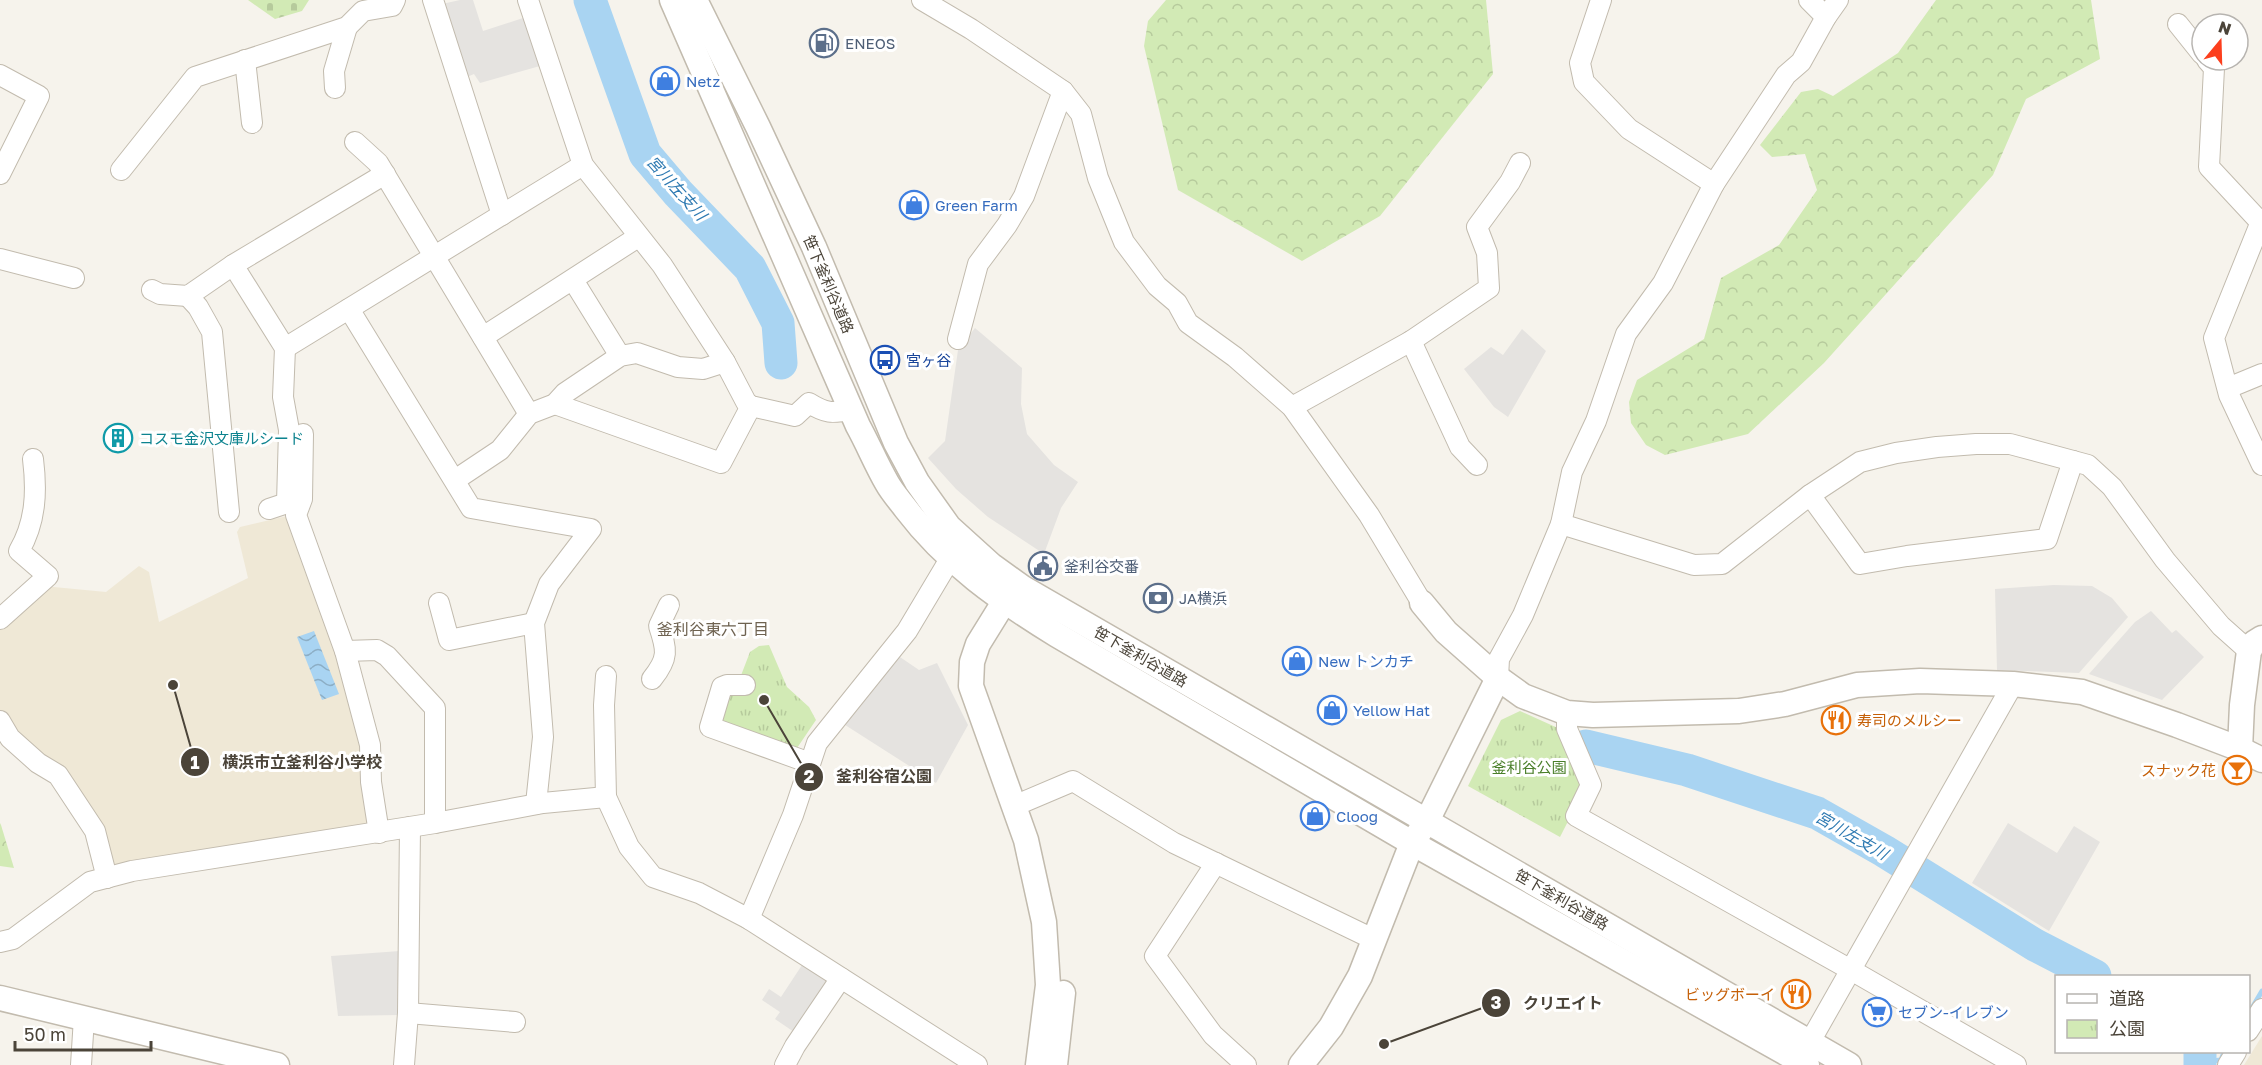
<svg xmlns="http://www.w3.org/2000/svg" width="2262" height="1065" viewBox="0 0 2262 1065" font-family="'Golos Text','Noto Sans JP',sans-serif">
<defs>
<pattern id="forest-crowns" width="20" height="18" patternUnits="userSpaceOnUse" patternTransform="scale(1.5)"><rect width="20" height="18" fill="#d2eab5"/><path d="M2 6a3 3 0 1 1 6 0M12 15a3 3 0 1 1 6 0" fill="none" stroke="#b6ca9c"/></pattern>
<pattern id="cemetery-stones" width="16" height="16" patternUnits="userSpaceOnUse" patternTransform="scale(1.5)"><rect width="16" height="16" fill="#d2eab5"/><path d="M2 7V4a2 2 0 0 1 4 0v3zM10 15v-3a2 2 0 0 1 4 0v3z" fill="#b6ca9c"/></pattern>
<pattern id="park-tufts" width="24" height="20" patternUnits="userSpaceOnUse" patternTransform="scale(1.5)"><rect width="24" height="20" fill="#d2eab5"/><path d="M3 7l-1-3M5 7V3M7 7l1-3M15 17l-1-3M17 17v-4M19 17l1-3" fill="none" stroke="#b6ca9c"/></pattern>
<pattern id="water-waves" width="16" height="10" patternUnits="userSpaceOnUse" patternTransform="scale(1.5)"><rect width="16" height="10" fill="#a9d4f2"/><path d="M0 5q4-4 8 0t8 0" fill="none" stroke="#8caec5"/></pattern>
</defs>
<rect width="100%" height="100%" fill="#f6f3ec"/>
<g fill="#efe8d6">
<polygon points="291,515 362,730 372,825 110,869 101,822 71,780 0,718 0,624 43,586 106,592 139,566 149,572 159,622 248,578 237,532 240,527"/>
<polygon points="2262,1036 2262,1065 2244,1065"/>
</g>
<g fill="url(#forest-crowns)">
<polygon points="1166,0 1486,0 1493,74 1380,216 1302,261 1178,190 1144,46 1148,21"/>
<polygon points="1936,0 2091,0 2100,59 2026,99 1993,175 1824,363 1748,434 1665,455 1646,445 1631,423 1629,402 1637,380 1704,339 1721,278 1779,245 1817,190 1805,154 1772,157 1760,145 1801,92 1818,89 1833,96 1898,53"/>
<polygon points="0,823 1,825 14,868 0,866"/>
</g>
<polygon fill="url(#cemetery-stones)" points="248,0 309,0 302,11 275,19"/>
<g fill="url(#park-tufts)">
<polygon points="769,645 787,687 809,707 816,720 795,751 718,724 728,694 740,678 750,652 759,646"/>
<polygon points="1520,711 1560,729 1584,790 1560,837 1468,786 1501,720"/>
</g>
<g fill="#e5e3e0">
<polygon points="460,0 473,0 483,31 523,18 540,66 480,83 474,74 467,77 442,4"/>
<polygon points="975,328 1022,368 1021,404 1027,434 1054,465 1078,482 1061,508 1044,554 988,517 956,489 928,458 945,441 958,350"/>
<polygon points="1522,329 1546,351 1508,417 1494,407 1464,369 1491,347 1503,355"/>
<polygon points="2054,585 2092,586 2112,598 2128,617 2079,673 1997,670 1995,589"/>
<polygon points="2151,611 2172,633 2176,630 2204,657 2162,700 2089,674 2135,622"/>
<polygon points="897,655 919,670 937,663 968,725 936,783 842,723"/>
<polygon points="2008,823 2057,853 2074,826 2100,842 2049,931 1972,883"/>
<polygon points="400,951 399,1015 338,1016 331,956"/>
<polygon points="804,962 829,979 794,1032 775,1019 780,1012 762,1000 769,989 781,997"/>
</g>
<polygon fill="url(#water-waves)" points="314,631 339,694 322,700 297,637"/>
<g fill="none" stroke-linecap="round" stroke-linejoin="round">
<g stroke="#a9d4f2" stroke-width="5">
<polyline points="2252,1008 2262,991"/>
<polyline points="2200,1062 2221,1060 2223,1055"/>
</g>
<g stroke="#a9d4f2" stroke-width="33">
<polyline points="590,0 645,154 678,193 750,268 778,323 781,363"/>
<polyline points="1586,746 1687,770 1817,813 1884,851 2035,945 2095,976"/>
<polyline points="2200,1052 2200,1065"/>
</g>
<g stroke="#c2bbae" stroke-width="22">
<g id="minor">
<polyline points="433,0 502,215"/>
<path d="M528 0 583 165 662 265 725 362 746 402 751 406 795 416 809 403C825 413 832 414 851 409"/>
<polyline points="922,0 971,29 1063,91 1081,114 1098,178 1124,242 1157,286 1177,303 1188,323 1235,357 1292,407 1369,515 1422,603"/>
<polyline points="1601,0 1580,63 1584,82 1629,129 1714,184"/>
<polyline points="1809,0 1826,17"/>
<polyline points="2178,24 2202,54"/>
<polyline points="245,60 252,123"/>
<polyline points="2207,60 2214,68 2209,167 2262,224"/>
<polyline points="0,75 39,96 0,174"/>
<polyline points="335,88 334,71 347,27"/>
<polyline points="355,142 378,163 529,414"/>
<polyline points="121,170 195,77 347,27 363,11 392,6 395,0"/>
<polyline points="2260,224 2214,338 2229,395 2262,465"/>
<polyline points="0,259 74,278"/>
<polyline points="233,265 285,348 283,397 289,430 287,503 269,509"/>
<polyline points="573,280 620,356"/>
<polyline points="152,290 160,294 188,296 233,265 385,174"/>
<polyline points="188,296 198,307 212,332 229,512"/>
<polyline points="349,309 471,508 591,529 549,584 534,623 543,737 536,804"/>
<polyline points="483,337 638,237"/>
<polyline points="958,339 978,264 1007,225 1024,196 1063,91"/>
<polyline points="1411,341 1460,447 1477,465"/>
<polyline points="285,348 583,165"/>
<polyline points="2228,388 2262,374"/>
<polyline points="555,404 721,463 751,406"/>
<polyline points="1292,407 1411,341 1489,288 1487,253 1477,227 1510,182 1520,163"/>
<polyline points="303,434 302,499 296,515 345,651 370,745 371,782 379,833"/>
<polyline points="455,480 500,450 529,414 555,404 565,393 620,356 637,353 678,367 703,369 725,362"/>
<polyline points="1810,495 1860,564 1907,556 2047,539 2073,461"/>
<polyline points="1561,524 1694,565 1722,564 1810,495 1860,462 1896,453 1937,447 1976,444 2010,444 2088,465 2112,487 2165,560 2221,626 2249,651"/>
<polyline points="439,603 449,640 534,623"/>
<path d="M0 619 48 576 19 551C36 522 37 491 33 459"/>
<polyline points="345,651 377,650 387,656 435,708 435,823"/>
<polyline points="1498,678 1499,659 1523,615 1561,524 1572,472 1596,421 1626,334 1663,283 1714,184 1786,75 1801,62 1826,17 1838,0"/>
<path d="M652 679C669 658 667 650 659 626L669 605"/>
<polyline points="745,685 727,685 722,687 710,727 810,763"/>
<polyline points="1567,713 1567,729 1591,785 1576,816 1851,970 2016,1065"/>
<polyline points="0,721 10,738 38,763 58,775 95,831 107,878"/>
<polyline points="606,797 604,705 606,676"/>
<polyline points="1014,806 1073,781 1174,843 1373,939"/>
<polyline points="1216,863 1155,956 1213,1035 1246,1065"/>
<polyline points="749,919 793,815 817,743 907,631 950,559"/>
<polyline points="0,942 13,939 90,882 132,871 435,823 543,803 606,797 629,847 653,877 699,893 749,919 977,1065"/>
<polyline points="408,1013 515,1022"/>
<polyline points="2248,1031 2262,1009"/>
<polyline points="1803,1054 2013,684"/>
<polyline points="81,1065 84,1018"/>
<polyline points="404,1065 408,1013 410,827"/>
<polyline points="785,1065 795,1046 841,978"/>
<polyline points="2228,1065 2236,1052"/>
</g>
</g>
<g stroke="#c2bbae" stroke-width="27">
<g id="tertiary">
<path d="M672 0 858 426C868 444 876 464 887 483 892 492 900 501 906 509 947 563 1000 600 1057 635L1412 843 1807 1065"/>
<polyline points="695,0 758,127 814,247 896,443 917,482 949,527 991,565 1023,588 1849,1065"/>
<polyline points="1016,593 1004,602 978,644 972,662 971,686 1026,840 1044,922 1048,985 1038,1065"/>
<polyline points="1422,603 1446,632 1498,678 1523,696 1567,713 1593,715 1739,711 1785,704 1857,685 1920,681 2013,684 2082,692 2177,725 2240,749 2262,760"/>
<polyline points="2240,749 2242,705 2249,651 2254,643 2262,638"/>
<polyline points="0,998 277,1065"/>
<polyline points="1055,1065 1063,993"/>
<polyline points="1301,1065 1331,1027 1360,976 1412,843 1427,821 1498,678"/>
</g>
</g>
<use href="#minor" stroke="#fff" stroke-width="20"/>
<use href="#tertiary" stroke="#fff" stroke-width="24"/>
</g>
<defs>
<g id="fuel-ring" transform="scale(1.5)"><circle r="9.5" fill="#fff" stroke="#5c6f8a" stroke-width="1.5"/><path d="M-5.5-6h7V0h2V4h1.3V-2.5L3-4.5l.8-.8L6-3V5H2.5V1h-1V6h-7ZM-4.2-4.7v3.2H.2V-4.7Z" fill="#5c6f8a"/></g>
<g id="shop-ring" transform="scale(1.5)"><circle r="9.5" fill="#fff" stroke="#3f7fe0" stroke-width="1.5"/><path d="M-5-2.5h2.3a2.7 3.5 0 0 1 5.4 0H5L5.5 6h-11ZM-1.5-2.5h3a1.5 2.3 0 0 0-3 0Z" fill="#3f7fe0"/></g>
<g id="bus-ring" transform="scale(1.5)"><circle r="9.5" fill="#fff" stroke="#1a4fb4" stroke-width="1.5"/><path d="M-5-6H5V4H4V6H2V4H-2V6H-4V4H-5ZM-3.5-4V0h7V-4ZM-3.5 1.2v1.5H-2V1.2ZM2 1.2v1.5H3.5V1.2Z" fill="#1a4fb4"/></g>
<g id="building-ring" transform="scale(1.5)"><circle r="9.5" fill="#fff" stroke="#0f9aa8" stroke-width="1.5"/><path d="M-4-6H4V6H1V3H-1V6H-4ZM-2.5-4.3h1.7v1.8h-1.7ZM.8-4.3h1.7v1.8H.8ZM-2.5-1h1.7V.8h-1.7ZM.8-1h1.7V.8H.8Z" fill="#0f9aa8"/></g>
<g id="civic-ring" transform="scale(1.5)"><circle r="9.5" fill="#fff" stroke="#5c6f8a" stroke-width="1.5"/><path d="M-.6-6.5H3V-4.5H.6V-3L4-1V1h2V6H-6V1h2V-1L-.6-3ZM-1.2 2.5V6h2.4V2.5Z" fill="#5c6f8a"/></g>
<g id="bank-ring" transform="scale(1.5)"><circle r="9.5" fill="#fff" stroke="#5c6f8a" stroke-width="1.5"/><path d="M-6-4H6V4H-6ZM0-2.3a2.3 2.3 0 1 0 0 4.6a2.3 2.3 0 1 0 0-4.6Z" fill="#5c6f8a"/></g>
<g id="restaurant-ring" transform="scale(1.5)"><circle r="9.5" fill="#fff" stroke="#e8710a" stroke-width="1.5"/><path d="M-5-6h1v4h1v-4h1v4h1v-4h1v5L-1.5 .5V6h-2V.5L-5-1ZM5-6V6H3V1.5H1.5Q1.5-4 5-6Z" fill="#e8710a"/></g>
<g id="bar-ring" transform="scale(1.5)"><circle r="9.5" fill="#fff" stroke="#e8710a" stroke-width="1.5"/><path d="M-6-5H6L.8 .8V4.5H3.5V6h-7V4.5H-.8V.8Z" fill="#e8710a"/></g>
<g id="supermarket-ring" transform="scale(1.5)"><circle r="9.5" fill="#fff" stroke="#3f7fe0" stroke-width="1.5"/><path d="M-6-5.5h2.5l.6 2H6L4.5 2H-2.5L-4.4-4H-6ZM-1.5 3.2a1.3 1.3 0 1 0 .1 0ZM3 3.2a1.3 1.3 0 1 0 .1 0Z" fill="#3f7fe0"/></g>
</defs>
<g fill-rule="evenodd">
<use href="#fuel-ring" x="824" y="43"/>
<use href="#shop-ring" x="665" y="81"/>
<use href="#shop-ring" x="914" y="205"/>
<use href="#bus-ring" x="885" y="360"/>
<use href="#building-ring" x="118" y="438"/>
<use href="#civic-ring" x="1043" y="566"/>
<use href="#bank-ring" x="1158" y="598"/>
<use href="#shop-ring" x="1297" y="661"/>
<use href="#shop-ring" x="1332" y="710"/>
<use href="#restaurant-ring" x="1836" y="720"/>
<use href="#bar-ring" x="2237" y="770"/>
<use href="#shop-ring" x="1315" y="816"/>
<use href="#restaurant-ring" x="1796" y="994"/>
<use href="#supermarket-ring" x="1877" y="1012"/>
</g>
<g text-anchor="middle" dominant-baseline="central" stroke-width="6" stroke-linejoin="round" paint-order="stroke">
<g font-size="15" fill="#4e5e75" stroke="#fff" text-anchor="start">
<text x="845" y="43">ENEOS</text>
<text x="1064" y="566">釜利谷交番</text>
<text x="1179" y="598">JA横浜</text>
</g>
<g font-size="15" fill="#366cbe" stroke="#fff" text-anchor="start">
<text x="686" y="81">Netz</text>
<text x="935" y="205">Green Farm</text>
<text x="1318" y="661">New トンカチ</text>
<text x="1353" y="710">Yellow Hat</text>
<text x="1336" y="816">Cloog</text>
<text x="1898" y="1012">セブン-イレブン</text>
</g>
<g font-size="15" fill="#4b4439" stroke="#fff">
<text transform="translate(829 284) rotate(67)">笹下釜利谷道路</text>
<text transform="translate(1141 656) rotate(30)">笹下釜利谷道路</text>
<text transform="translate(1562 899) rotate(30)">笹下釜利谷道路</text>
</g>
<g font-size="15" fill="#164399" stroke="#fff" text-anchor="start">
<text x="906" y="360">宮ヶ谷</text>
</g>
<g font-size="15" fill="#0d838f" stroke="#fff" text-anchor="start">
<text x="139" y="438">コスモ金沢文庫ルシード</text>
</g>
<g font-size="15" fill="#c56008" stroke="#fff" text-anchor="end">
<text x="1857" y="720" text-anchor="start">寿司のメルシー</text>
<text x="2216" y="770">スナック花</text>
<text x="1775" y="994">ビッグボーイ</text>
</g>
<g font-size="15" fill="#4a7f2a" stroke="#fff">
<text x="1529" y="767">釜利谷公園</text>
</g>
<g font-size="16" font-style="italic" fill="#2e7ab2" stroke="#fff">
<text transform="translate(677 188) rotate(48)">宮川左支川</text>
<text transform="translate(1852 835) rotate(30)">宮川左支川</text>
</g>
<g font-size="16" fill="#6e6250" stroke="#fff">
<text x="713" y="629">釜利谷東六丁目</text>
</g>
</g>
<path fill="none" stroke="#4b4439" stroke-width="2" d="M173 685L195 762M764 700L809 777M1384 1044L1496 1003"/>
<g fill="#4b4439" stroke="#fff" stroke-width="2">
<circle cx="173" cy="685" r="6"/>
<circle cx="764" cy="700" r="6"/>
<circle cx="1384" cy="1044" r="6"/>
<circle cx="195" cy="762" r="15"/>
<circle cx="809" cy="777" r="15"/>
<circle cx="1496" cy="1003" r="15"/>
</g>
<g font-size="18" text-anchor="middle" font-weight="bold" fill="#fff">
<text x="195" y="769">1</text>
<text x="809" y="783">2</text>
<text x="1496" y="1009">3</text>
</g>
<g font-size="16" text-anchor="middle" font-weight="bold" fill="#4b4439" stroke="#fff" stroke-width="6" stroke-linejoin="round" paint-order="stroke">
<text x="302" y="768">横浜市立釜利谷小学校</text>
<text x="884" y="782">釜利谷宿公園</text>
<text x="1563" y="1009">クリエイト</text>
</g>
<rect x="2055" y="975" width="195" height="78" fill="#ffffff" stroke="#b7b4b0" stroke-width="1.5"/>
<rect x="2067" y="994" width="30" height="9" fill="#ffffff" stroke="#b7b4b0" stroke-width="1.5"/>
<text x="2109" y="1005" font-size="18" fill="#4b4439">道路</text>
<rect x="2067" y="1020" width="30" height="18" fill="url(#park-tufts)" stroke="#b7b4b0" stroke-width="1.5"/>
<text x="2109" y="1035" font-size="18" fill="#4b4439">公園</text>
<g transform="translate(2220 42) rotate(19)"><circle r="28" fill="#ffffff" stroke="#b7b4b0" stroke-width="1.5"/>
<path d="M0-4.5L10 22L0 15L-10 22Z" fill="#fc3f1d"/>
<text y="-9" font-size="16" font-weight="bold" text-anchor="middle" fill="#4b4439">N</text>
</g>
<path d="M15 1041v9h136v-9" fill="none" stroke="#4b4439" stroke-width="3"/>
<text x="24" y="1041" font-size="18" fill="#4b4439" stroke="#ffffff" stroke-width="4.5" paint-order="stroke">50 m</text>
</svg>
